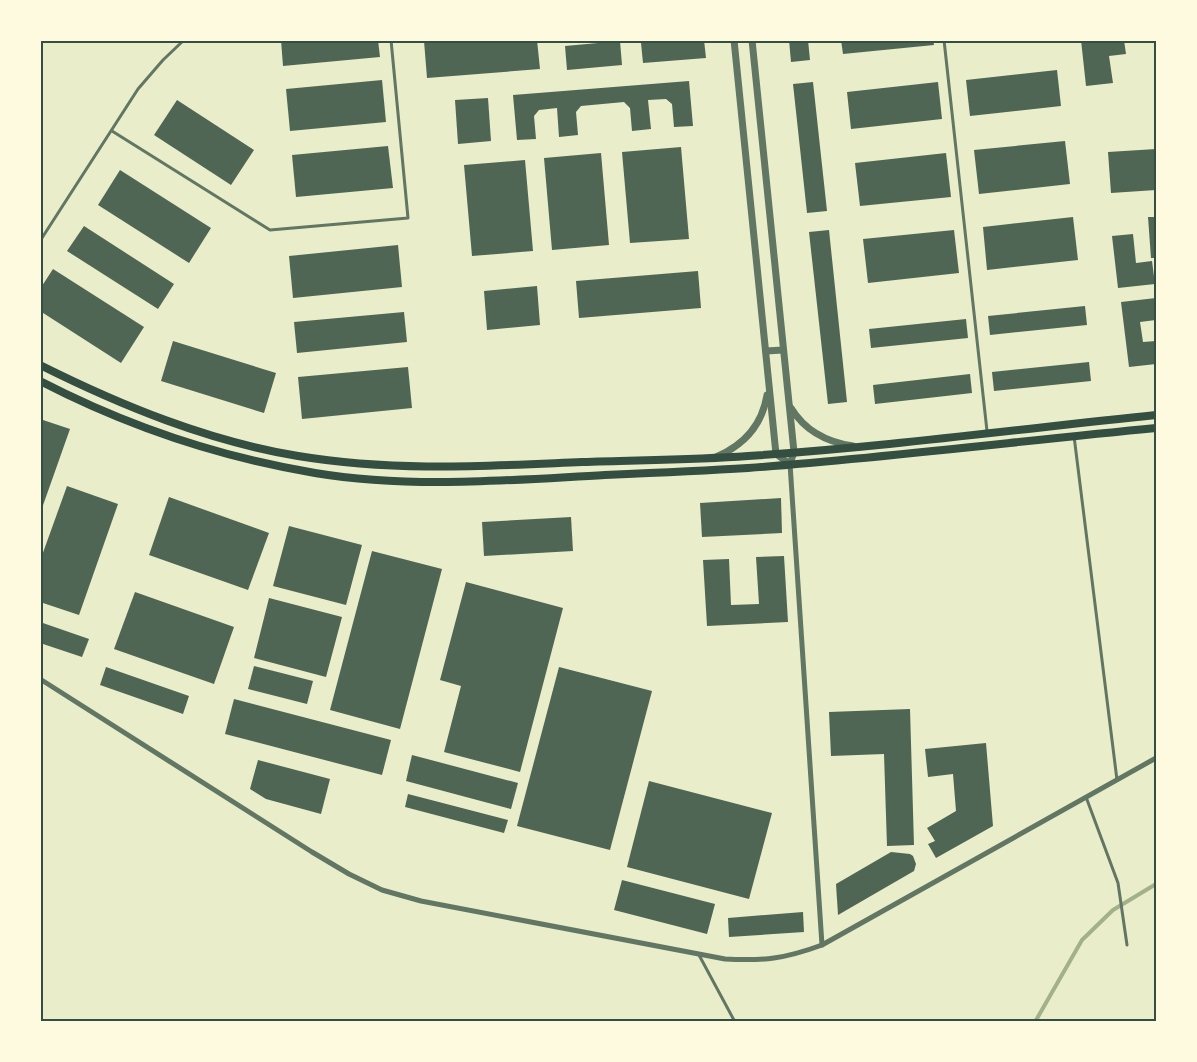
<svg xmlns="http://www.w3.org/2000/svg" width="1197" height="1062" viewBox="0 0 1197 1062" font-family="Georgia,serif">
<rect width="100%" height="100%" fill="#e9edc9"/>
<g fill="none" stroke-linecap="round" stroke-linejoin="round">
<polyline stroke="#a3b18a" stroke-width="4" points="1035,1022 1082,940 1113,910 1156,884"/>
</g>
<g fill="#4f6655">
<polygon points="281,40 378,40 380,57 283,66"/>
<polygon points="537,40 540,69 427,78 424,41"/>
<polygon points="672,40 704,40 706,58 643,63 641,43"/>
<polygon points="789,40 808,40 810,60 791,62"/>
<polygon points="841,40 933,40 934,45 843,54"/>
<polygon points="1081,40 1124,40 1126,54 1109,56 1113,83 1086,86"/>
<polygon points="620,41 622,65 567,70 565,46"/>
<polygon points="1057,70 1061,106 970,116 966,80"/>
<polygon points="382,80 386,122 290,131 286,89"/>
<polygon points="689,81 693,126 674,127 672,104 666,99 648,100 651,129 632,131 630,108 624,102 581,106 576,112 578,135 559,137 557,108 539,110 534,116 536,139 517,140 513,95"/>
<polygon points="813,82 827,211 807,213 793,84"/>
<polygon points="938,82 942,119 851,129 847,92"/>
<polygon points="488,98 491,141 458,144 455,100"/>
<polygon points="177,100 254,150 231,185 154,135"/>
<polygon points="1065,141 1070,184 979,194 974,150"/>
<polygon points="388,146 393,188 296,197 292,155"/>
<polygon points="681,147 689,239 630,243 622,152"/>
<polygon points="1156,149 1156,190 1111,193 1108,152"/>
<polygon points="601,153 609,245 552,250 544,158"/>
<polygon points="946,153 951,197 860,206 855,163"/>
<polygon points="525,160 533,251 472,256 464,165"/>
<polygon points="120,170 211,228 189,263 98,205"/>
<polygon points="1073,217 1078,260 987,270 983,227"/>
<polygon points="1148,217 1156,217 1156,258 1151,258"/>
<polygon points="84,226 174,284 158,309 67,251"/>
<polygon points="829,230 847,402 828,404 809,232"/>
<polygon points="954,230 959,273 868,283 863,239"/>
<polygon points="1133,234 1136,263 1152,261 1155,284 1118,288 1112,236"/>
<polygon points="398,245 402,287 293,298 289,256"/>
<polygon points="53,269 144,327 121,363 40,311 40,289"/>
<polygon points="698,271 701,308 579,318 576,281"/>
<polygon points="537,286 540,325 487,330 484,291"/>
<polygon points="1156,298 1156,320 1140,322 1143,342 1156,341 1156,364 1129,367 1121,302"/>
<polygon points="1085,306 1087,325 990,335 988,316"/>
<polygon points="404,312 407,342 297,353 294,322"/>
<polygon points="966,319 968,338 871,348 869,329"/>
<polygon points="173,341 276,373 264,413 161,381"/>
<polygon points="1089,362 1091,381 994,391 992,372"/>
<polygon points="408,367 412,408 302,419 298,377"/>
<polygon points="970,374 972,393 875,404 873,385"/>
<polygon points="40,419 70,429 41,511 40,511"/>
<polygon points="67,486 118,504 79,615 40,602 40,561"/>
<polygon points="169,497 269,533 248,590 149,555"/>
<polygon points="781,498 782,533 702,537 700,503"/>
<polygon points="571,517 573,551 484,556 482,522"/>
<polygon points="289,526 362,545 346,605 273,586"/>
<polygon points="372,551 442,569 400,729 330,710"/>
<polygon points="784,556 788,622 707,626 703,560 729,559 731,605 759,604 756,557"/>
<polygon points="466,582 563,608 520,772 444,752 461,686 440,680"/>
<polygon points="135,592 234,627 214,684 114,649"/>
<polygon points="269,598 342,617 326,677 254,658"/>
<polygon points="40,622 89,639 82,657 40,643"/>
<polygon points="254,666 313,681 307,704 248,689"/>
<polygon points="106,667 189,696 183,714 100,685"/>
<polygon points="559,667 652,691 610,850 517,826"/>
<polygon points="234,699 391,740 382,775 225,734"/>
<polygon points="910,709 914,845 887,846 884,754 831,756 829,712"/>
<polygon points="986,743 993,826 936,858 928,844 935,841 927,828 956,811 953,774 928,777 925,749"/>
<polygon points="412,755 518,783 511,809 406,781"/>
<polygon points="258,760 330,779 321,814 266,799 250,789"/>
<polygon points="649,781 772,813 749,899 627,867"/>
<polygon points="408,794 508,820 504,833 405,807"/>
<polygon points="891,852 910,854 913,856 916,864 914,871 838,915 836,884"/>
<polygon points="622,880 715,904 707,934 614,910"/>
<polygon points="803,912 804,932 729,937 728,918"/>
</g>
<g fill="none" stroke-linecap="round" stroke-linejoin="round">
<g stroke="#617663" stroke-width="3">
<polyline points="944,40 987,431"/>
<polyline points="112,131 270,230 408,218 391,40"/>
<polyline points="40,241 138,89 163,60 184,40"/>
<polyline points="1074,436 1117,780"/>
<polyline points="1086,797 1118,883 1127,945"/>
<polyline points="699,955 735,1022"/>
</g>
<g stroke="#617663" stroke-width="5">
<polyline points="790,464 822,945"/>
<path d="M40 679 312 852 349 874 382 890 421 901 725 959C764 961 784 959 822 945L1156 758"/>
</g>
<g stroke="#617663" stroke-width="7">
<polyline points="734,40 776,454 790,464 794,452 752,40"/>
<polyline points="766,351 783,350"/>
<path d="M791 408C805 431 826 442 853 446"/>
<path d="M716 457C744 445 762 426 767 395"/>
</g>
<g stroke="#344e41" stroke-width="8">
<path d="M40 365C122 406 208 441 298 456 395 472 485 466 582 462 637 460 693 460 748 456 884 447 1020 429 1156 415"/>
<path d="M40 381C127 426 219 457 315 473 411 489 509 480 605 475 653 473 700 471 748 468 884 458 1020 441 1156 428"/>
</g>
</g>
<rect width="1197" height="1062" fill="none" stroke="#fefae0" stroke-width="84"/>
<rect x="42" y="42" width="1113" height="978" fill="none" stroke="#344e41" stroke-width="2"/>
</svg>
